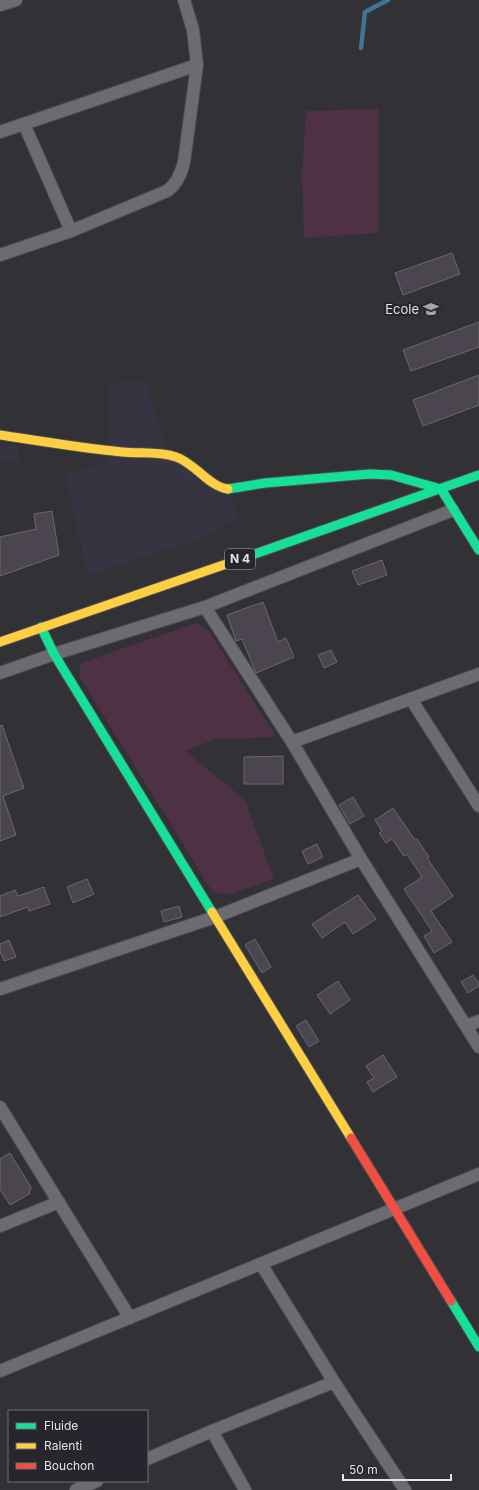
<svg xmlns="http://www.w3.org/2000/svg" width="479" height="1490" viewBox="0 0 479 1490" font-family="Inter,sans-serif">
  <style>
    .built { fill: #353440 }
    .green { fill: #4f3145 }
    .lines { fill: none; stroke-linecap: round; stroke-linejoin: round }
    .stream { stroke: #3f7498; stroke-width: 4.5 }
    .building { fill: #4b4550; stroke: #6a696c }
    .street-casing { stroke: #4e4e52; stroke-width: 14 }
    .fast-casing { stroke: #4e4e52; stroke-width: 11 }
    .slow-casing { stroke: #4e4e52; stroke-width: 11 }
    .jam-casing { stroke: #4e4e52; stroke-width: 11 }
    .street { stroke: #6c6c70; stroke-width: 12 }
    .fast { stroke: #16e098; stroke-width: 9 }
    .slow { stroke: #ffcf43; stroke-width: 9 }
    .jam { stroke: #f24e42; stroke-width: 9 }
    .labels { text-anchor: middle; stroke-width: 4; stroke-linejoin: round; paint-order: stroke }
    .shield { fill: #27252d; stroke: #aaa9af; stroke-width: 1 }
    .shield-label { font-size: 12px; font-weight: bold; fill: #e2e2e7 }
    .poi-label { font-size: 13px; fill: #e2e2e7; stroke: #27252d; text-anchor: end }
  </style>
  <rect width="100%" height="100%" fill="#313136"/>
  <!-- built -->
  <path class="built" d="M146 381 171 462 193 468 233 498 238 517 206 537 88 576 65 474 109 461V383Z
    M18 445 19 461 0 462V446Z"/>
  <!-- green -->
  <path class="green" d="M378 109V233L304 238 302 176 306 111Z
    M196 623 208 630 276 737 216 739 185 751 245 800 274 879 227 895 212 891 79 676 81 663Z"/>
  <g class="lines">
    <!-- stream -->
    <path class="stream" d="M361 48 365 12 388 0"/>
  </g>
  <!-- building -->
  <path class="building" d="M452 253 460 274 403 295 395 273Z
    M479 322V347L411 371 403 350Z
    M479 375V405L423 426 413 400Z
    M52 511 59 555 0 576V537L36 529 34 514Z
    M382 560 387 575 358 585 352 571Z
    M263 602 278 642 286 638 294 657 256 673 242 639 236 641 227 615Z
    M331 650 337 662 324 668 318 655Z
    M2 725 24 788 3 796 16 835 0 841V726Z
    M283 756V784H244V757Z
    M353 797 364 816 350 824 339 805Z
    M393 808 415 840 417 839 429 857 427 858 453 896 431 911 452 942 434 953 424 936 432 931 404 889 422 877 407 854 404 856 392 839 386 843 379 833 382 831 375 820Z
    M317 844 323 857 308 864 302 851Z
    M87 879 94 894 73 903 67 887Z
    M44 887 50 904 29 911 28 907 0 917V896L15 890 18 896Z
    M358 895 376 919 353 934 345 922 322 938 312 924Z
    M179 906 182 917 164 922 161 911Z
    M255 939 271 967 262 973 245 945Z
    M9 940 16 957 4 961 0 951V944Z
    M473 975 479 984V986L468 993 461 982Z
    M338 981 350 1000 330 1014 317 995Z
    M306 1020 319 1041 309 1047 296 1026Z
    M383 1055 397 1077 373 1092 367 1082 374 1078 366 1066Z
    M10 1153 31 1187 29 1194 10 1205 0 1189V1159Z"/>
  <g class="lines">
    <defs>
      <path id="street" d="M0 5 16 0
        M24 124 71 231
        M0 132 197 65
        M0 255 71 231 167 191C177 184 181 174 184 162L197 65 193 30 184 0
        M205 607 292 742 361 859 479 1047
        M0 673 54 654 205 607 453 510
        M411 699 479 806
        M292 742 479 674
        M0 989 215 917 361 859
        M466 1026 479 1021
        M0 1107 130 1318
        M0 1226 59 1202
        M261 1264 334 1382 405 1490
        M0 1371 479 1174
        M212 1431 245 1490
        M147 1459 212 1431 334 1382
        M76 1490 97 1481"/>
      <path id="fast" d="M228 489 265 483 370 474 391 475 441 489 479 550
        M235 561 479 475
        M41 627 54 654 212 912
        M451 1301 479 1347"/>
      <path id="slow" d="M0 435C40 441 81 448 122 452 140 454 158 451 176 457 195 463 209 487 228 489
        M0 642 235 561
        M212 912 351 1138"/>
      <path id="jam" d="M351 1138 451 1301"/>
    </defs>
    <!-- street casing -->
    <use href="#street" class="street-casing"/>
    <!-- fast casing -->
    <use href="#fast" class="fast-casing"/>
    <!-- slow casing -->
    <use href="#slow" class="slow-casing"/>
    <!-- jam casing -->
    <use href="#jam" class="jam-casing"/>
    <!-- street -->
    <use href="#street" class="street"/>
    <!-- fast -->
    <use href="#fast" class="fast"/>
    <!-- slow -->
    <use href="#slow" class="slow"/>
    <!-- jam -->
    <use href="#jam" class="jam"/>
  </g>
  <!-- icons -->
  <defs>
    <symbol id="school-bare" viewBox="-9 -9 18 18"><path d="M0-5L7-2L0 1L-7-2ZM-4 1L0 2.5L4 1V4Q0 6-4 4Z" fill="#a4a4a9" stroke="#27252d" stroke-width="2.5" paint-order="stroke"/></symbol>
  </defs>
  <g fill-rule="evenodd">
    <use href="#school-bare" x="420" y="298" width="22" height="22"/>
  </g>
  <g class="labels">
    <!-- shield labels -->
    <rect class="shield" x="225" y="549" width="30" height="20" rx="3"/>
    <g class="shield-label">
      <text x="240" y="563">N 4</text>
    </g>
    <!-- poi labels -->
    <g class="poi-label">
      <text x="419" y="314">Ecole</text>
    </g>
  </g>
  <!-- legend -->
  <rect x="8" y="1410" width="140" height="72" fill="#27252d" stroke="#727177"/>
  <rect x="16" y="1423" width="20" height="6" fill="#16e098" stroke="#727177"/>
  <text x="44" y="1430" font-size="12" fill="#e2e2e7">Fluide</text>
  <rect x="16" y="1443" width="20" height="6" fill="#ffcf43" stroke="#727177"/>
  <text x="44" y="1450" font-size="12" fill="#e2e2e7">Ralenti</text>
  <rect x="16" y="1463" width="20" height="6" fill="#f24e42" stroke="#727177"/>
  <text x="44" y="1470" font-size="12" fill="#e2e2e7">Bouchon</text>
  <!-- scale -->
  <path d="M343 1474v6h108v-6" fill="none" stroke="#e2e2e7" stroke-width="2"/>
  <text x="349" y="1474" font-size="12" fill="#e2e2e7" stroke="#27252d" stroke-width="3" paint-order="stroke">50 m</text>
</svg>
